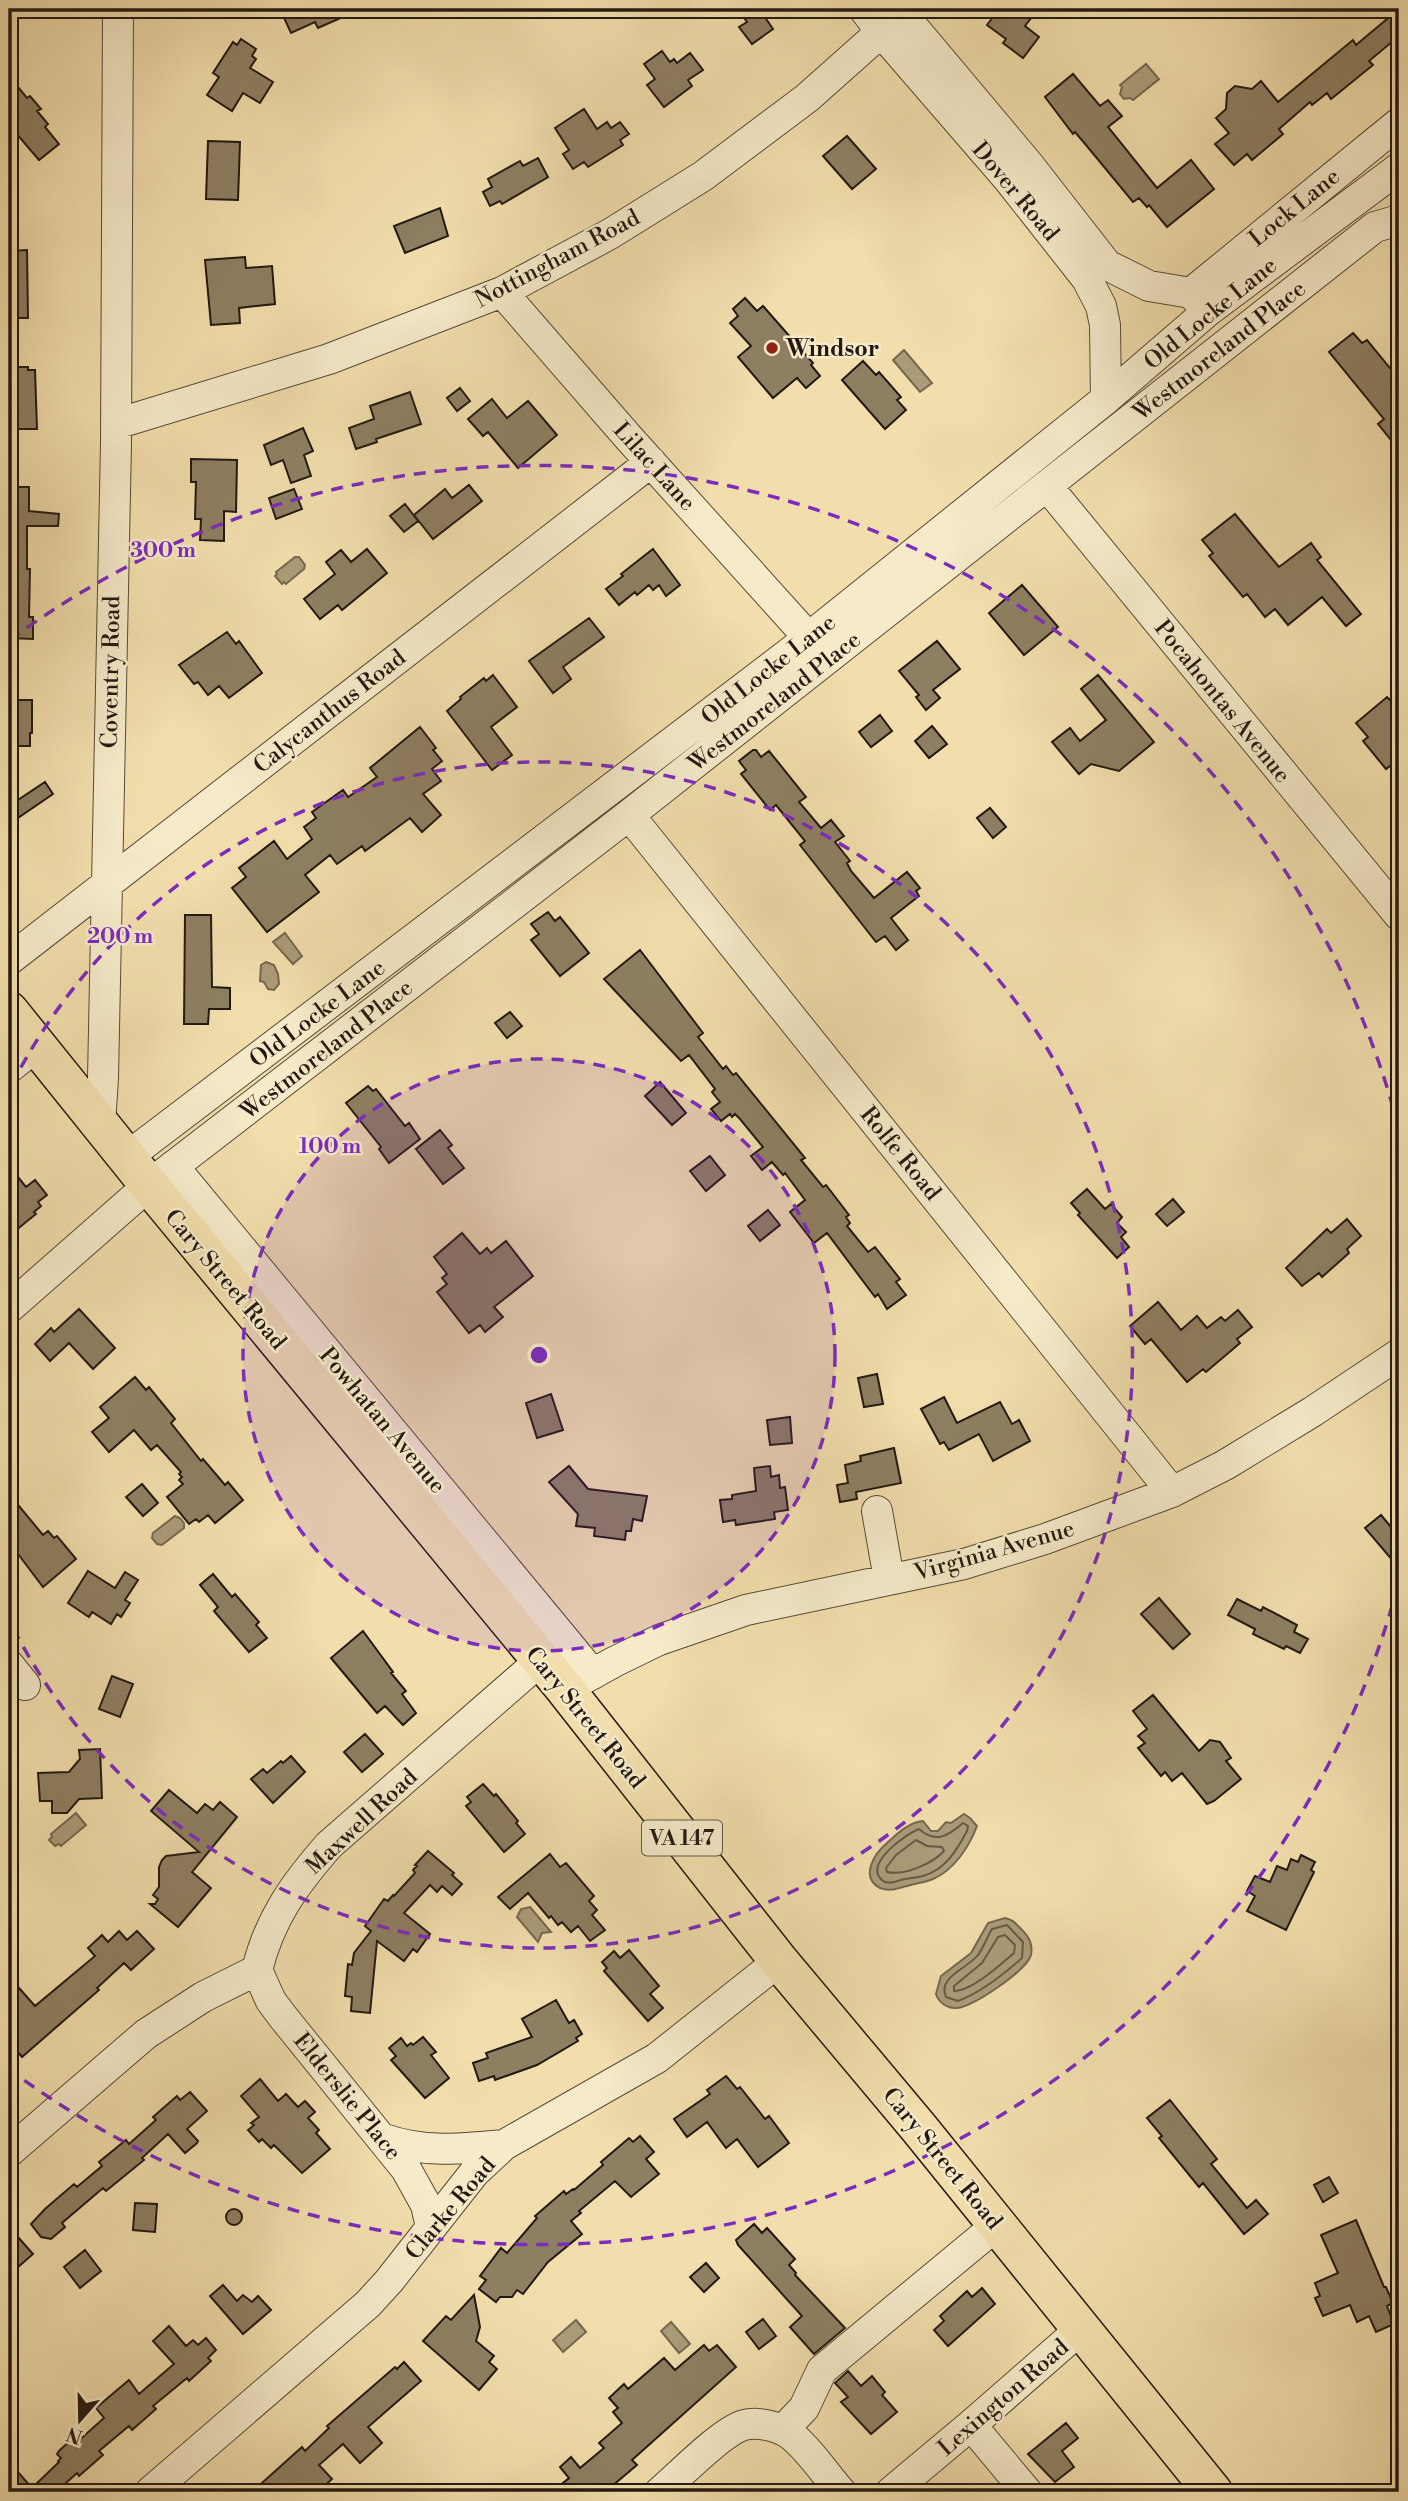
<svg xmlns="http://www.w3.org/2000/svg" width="1408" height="2501" viewBox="0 0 1408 2501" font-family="'Libre Bodoni',serif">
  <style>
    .water { fill: #ab9b78; stroke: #75674f; stroke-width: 2 }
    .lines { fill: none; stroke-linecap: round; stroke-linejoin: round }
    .shore { stroke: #675a45; stroke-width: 2 }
    .building { fill: #8e7f62; stroke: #231912; stroke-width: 2 }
    .minor-casing { stroke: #564a38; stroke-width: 32 }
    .major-casing { stroke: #231912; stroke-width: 41 }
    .minor { stroke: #f6eac9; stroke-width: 30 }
    .major { stroke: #f1deac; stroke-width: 38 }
    .ring { fill: none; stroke: #7b2cbf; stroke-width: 3.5; stroke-dasharray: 12 9 }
    .poi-dot { fill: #8f2418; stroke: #f6eac9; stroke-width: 2.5 }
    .labels { text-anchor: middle; stroke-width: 5; stroke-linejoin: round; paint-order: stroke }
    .shield { fill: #f6eac9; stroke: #625849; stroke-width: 2 }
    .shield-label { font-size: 21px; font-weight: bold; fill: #231912 }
    .street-label { font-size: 23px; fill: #231912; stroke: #f6eac9 }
    .poi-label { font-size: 23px; font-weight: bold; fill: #231912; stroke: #f6eac9; text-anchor: start }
    .centre { fill: #7b2cbf; stroke: #f6eac9; stroke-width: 3.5 }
    .ring-label { font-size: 21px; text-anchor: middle; font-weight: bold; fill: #7b2cbf; stroke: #f6eac9; stroke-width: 5; stroke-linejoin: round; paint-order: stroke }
  </style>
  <rect width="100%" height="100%" fill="#f1deac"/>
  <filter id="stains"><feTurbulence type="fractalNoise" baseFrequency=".00286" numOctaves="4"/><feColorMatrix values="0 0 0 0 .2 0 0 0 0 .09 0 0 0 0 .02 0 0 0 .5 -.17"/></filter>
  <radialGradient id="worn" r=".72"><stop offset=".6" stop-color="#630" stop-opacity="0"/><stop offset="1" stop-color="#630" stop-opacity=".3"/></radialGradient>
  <!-- water -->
  <path class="water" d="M1146 64 1159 79 1133 100 1130 98 1124 99 1120 94 1122 87 1120 85Z
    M904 350 932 383 920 392 893 360Z
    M295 557H299L305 565 304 569 286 584 284 582 282 584 275 576 277 574 276 572Z
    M285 933 302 956 293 964 273 942Z
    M266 962 274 965 278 974 279 984 274 990 268 989 264 982 260 981 261 965Z
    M175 1516 180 1518 184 1523V1528L162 1545 157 1544 152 1538 153 1533Z
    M76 1813 86 1825 61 1846 59 1844 55 1846 49 1840 52 1837 51 1834Z
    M964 1814 970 1818 977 1826C969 1847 954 1870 933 1879 924 1883 915 1883 907 1886 898 1888 890 1892 880 1888 859 1877 875 1853 887 1843 897 1834 909 1822 923 1821L931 1831H938L946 1822 951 1823Z
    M530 1907 551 1932 542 1933 538 1942 517 1917 521 1909Z
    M1005 1918C1014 1920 1016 1924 1022 1930 1029 1937 1033 1944 1031 1955 1028 1969 972 2008 957 2008 948 2009 939 2003 936 1994L941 1976 971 1953 988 1923Z
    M576 2320 586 2332 563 2352 553 2340Z
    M671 2322 690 2344 679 2353 661 2331Z"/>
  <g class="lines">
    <!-- shore -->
    <path class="shore" d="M963 1823 968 1826 967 1831C957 1850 945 1870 923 1876 916 1878 908 1878 901 1880 895 1882 886 1885 881 1879 865 1863 906 1834 919 1829 936 1844 948 1836 963 1823Z
      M916 1840 927 1846 942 1847 944 1851C932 1864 904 1876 887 1872L886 1868 896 1855Z
      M1007 1925 1023 1942 1022 1958C1003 1975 982 1992 958 2001L946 1997C937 1977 967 1969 978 1955 984 1947 987 1937 992 1929Z
      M1005 1935 1015 1945 1014 1953C1000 1965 972 1991 954 1991V1986L982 1963 998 1937Z"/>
  </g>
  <!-- building -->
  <path class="building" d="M280 9H361L318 28 315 22 291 33Z
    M738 9H755L760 15 762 13 773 29 752 44 739 27 747 22Z
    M999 9H1038L1025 26 1039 37 1023 58 1003 43 1006 39 987 25Z
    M1399 9V36L1369 61 1373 65 1331 99 1327 93 1312 105 1310 102 1279 129 1283 134 1252 160 1247 154 1234 165 1215 144 1229 133 1216 118 1226 109 1227 93 1235 86 1252 89 1261 81 1278 102 1353 40 1356 45Z
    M241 39 256 49 252 56 256 59 250 68 273 82 260 103 243 93 232 111 207 95 219 77 213 73 233 42 237 45Z
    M662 51 670 62 674 59 677 63 690 53 703 70 688 80 692 86 664 107 647 85 655 79 644 64Z
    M1073 74 1100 106 1108 100 1122 116 1108 127 1157 188 1191 160 1214 189 1167 227 1149 205 1147 207 1139 198 1133 202 1086 145 1075 132 1073 134 1045 97Z
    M9 76 27 98 30 96 41 109 37 111 48 124 45 127 59 144 39 160 9 125Z
    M584 109 597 129 607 122 611 128 620 122 629 134 620 140 623 145 588 167 584 162 573 169 563 154 569 150 555 128Z
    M847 136 876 169 852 189 823 156Z
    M208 141 240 142 238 200 206 199Z
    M538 158 548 177 502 204 500 201 490 206 483 192 492 187 488 179 520 161 523 166Z
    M440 208 448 236 405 253 394 226Z
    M27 250 28 318H9V251Z
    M245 257 246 268 272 266 275 304 239 308 240 323 211 325 205 260Z
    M745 298 757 311 763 306 813 363 811 365 820 376 806 388 797 378 773 398 738 357 751 346 730 323 738 316 733 309Z
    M1353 333 1362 343 1367 340 1399 379V400L1393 406 1396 409 1399 406V450L1378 424 1384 419 1329 352Z
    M863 361 876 375 879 372 901 397 897 400 906 410 885 429 842 380Z
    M9 367H28V370H35L37 429H9Z
    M460 388 470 401 457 411 447 398Z
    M410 392 421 424 376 439 377 442 356 449 349 428 374 419 370 406Z
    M492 399 507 418 528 401 557 435 518 468 488 432 483 436 468 419Z
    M303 428 313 451 304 455 311 476 291 483 283 460 271 465 264 445Z
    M191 459 237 460 236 512 224 511V541L200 540 201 519H195L196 482H191Z
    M469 485 482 501 433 539 414 515 445 489 452 498Z
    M11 487H29V511L59 514 58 526H27V569H30L29 617H33V639L9 638V489Z
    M294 489 302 509 276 519 269 498Z
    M405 504 418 521 404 532 390 516Z
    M1235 514 1279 567 1311 543 1321 557 1317 560 1361 614 1346 626 1322 597 1288 625 1275 609 1265 617 1247 594 1243 597 1209 556 1213 553 1202 540Z
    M367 549 387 573 342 610 338 605 320 619 304 599 335 574 326 562 341 550 351 562Z
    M653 549 680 585 666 596 659 585 653 590 649 585 637 595 635 592 619 605 606 589 623 576 621 574Z
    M1022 585 1058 627 1024 655 989 613Z
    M589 618 604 637 563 667 571 679 553 693 529 661Z
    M227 632 236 644 239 641 262 673 229 698 219 686 208 695 198 682 194 684 179 665Z
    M937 641 960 669 933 690 940 698 926 710 916 697 919 695 899 671Z
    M493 675 517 707 491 727 512 755 492 770 447 711 461 699 460 697 484 678 486 681Z
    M1098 675 1154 742 1119 771 1091 764 1079 774 1052 742 1070 728 1080 741 1106 720 1081 689Z
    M1387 697 1393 703 1399 697V759L1386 769 1363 741 1368 737 1356 723Z
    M9 700H32V733H30V746H13V732H9Z
    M880 715 892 731 871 747 859 732Z
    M932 726 947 744 929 758 915 741Z
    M420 727 436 748 433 750 442 761 432 769 441 781 423 794 441 815 422 832 410 818 365 851 362 846 337 864 330 855 305 875 319 892 267 932 232 888 246 877 239 868 274 841 287 859 312 839 304 827 316 818 312 812 343 790 348 797 377 777 370 768Z
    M753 750H756L761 757 769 751 806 797 799 802 821 828 831 820 844 836 835 842 850 861 847 863 851 871 874 898 907 872 920 888 916 891 919 896 891 918 908 940 896 950 885 936 876 942 800 845 805 841 776 805 770 810 741 774 746 770 739 761Z
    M45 782 53 794 9 824V806Z
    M990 808 1006 827 993 838 977 818Z
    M548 912 555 921 560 917 589 953 560 976 531 940 539 934 531 924Z
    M185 915H211L212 987 230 988V1009H209L208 1024H184Z
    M640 950 703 1033 698 1037 723 1069 726 1066 733 1075 736 1073 805 1158 801 1160 823 1187 826 1185 849 1215 846 1217 850 1223 847 1226 868 1252 875 1247 900 1279 896 1282 906 1295 887 1309 878 1294 875 1297 827 1233 814 1243 790 1212 805 1200 785 1173 783 1175 772 1162 762 1170 751 1156 763 1147 740 1119 735 1114 732 1117 730 1114 721 1121 711 1109 720 1102 712 1092 715 1089 689 1055 681 1061 604 979Z
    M510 1012 522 1026 507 1038 495 1023Z
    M660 1082 686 1113 672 1125 645 1096Z
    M368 1086 373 1091 376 1089 405 1126 409 1123 420 1139 389 1163 379 1149 381 1147 346 1103Z
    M440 1130 452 1145 448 1148 464 1168 443 1184 416 1149Z
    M710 1156 725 1175 706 1191 690 1171Z
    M9 1166 26 1187 35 1180 47 1195 38 1202 41 1206 34 1212 36 1214 15 1231 9 1222Z
    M1087 1189 1105 1209 1111 1204 1122 1217 1117 1223 1126 1232 1121 1237 1129 1247 1117 1258 1078 1215 1080 1213 1071 1203Z
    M1173 1199 1184 1212 1167 1226 1156 1214Z
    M768 1210 780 1225 760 1241 748 1226Z
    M1347 1219 1361 1236 1347 1249 1349 1253 1322 1277 1319 1273 1302 1286 1286 1268 1327 1229 1331 1233Z
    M462 1233 480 1254 487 1248 491 1253 506 1241 533 1276 494 1307 503 1317 485 1332 480 1325 469 1333 437 1292 447 1284 442 1278 447 1274 434 1257Z
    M1158 1302 1181 1330 1197 1316 1207 1328 1221 1317 1225 1321 1238 1310 1252 1327 1237 1339 1240 1343 1206 1372 1203 1369 1187 1382 1151 1339 1145 1344 1130 1326Z
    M79 1309 115 1348 93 1369 69 1343 50 1361 35 1344 51 1328 54 1332Z
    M877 1374 883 1404 864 1407 858 1378Z
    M135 1377 146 1390 149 1387 175 1419 171 1423 201 1461 203 1459 225 1485 228 1482 243 1500 215 1523 208 1515 199 1522 196 1519 189 1524 167 1497 183 1484 179 1480 182 1477 179 1474 181 1472 157 1445 151 1450 134 1430 109 1452 92 1432 109 1418 100 1407Z
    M551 1394 563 1430 537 1438 526 1403Z
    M944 1397 957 1423 1000 1402 1012 1424 1019 1420 1030 1441 993 1461 979 1434 949 1450 944 1442 940 1444 921 1409Z
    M790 1417 792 1443 770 1445 767 1420Z
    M894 1448 901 1483 856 1492 857 1499 840 1502 837 1485 848 1483 845 1465 861 1461 860 1456Z
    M569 1466 588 1489 647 1496 642 1521 633 1519 631 1531H626L625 1540 594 1536 595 1528 576 1526 578 1514 549 1482Z
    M770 1466 771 1477 779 1475 780 1488 785 1487 788 1510 774 1512 775 1519 736 1525 735 1520 723 1522 720 1500 732 1499V1495L756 1491 754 1468Z
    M142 1484 158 1503 143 1516 126 1497Z
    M9 1494 43 1535 48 1531 54 1538 57 1536 76 1559 43 1587 9 1542Z
    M1381 1515 1391 1527 1399 1520V1568L1365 1528Z
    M88 1571 115 1588 125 1572 138 1580 125 1600 130 1603 121 1617 117 1614 111 1624 92 1612 89 1617 68 1603Z
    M213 1574 232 1597 235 1594 259 1622 256 1625 267 1638 249 1652 214 1611 218 1607 200 1585Z
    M1159 1598 1190 1634 1173 1649 1141 1614Z
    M1237 1599 1261 1611 1263 1607 1297 1625 1294 1632 1308 1639 1300 1653 1286 1646 1284 1649 1253 1634 1255 1629 1228 1615Z
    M363 1631 393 1672 391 1673 406 1691 402 1694 416 1713 403 1725 385 1706 377 1713 331 1658Z
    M112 1676 133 1684 120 1717 99 1709Z
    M1153 1695 1199 1751 1210 1740 1220 1742 1231 1758 1226 1761 1241 1779 1214 1801 1207 1804 1182 1773 1172 1781 1165 1772 1161 1776 1138 1748 1145 1743 1138 1736 1147 1729 1133 1711Z
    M365 1734 383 1754 362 1772 344 1752Z
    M100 1749 102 1798 79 1799 67 1813H52V1801H40L38 1773 69 1772 80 1759 79 1750Z
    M291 1756 305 1772 273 1803 251 1779 263 1769 267 1773 281 1761 283 1763Z
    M483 1784 494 1796 496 1794 518 1821 516 1823 525 1834 504 1852 466 1806 471 1802 467 1797Z
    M169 1790 197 1813 205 1804 213 1810 220 1802 237 1817 192 1872 211 1888 178 1927 150 1904H155L158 1899 153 1895 159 1887V1867L162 1860 166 1856 199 1852 151 1811Z
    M428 1851 454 1873 452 1875 462 1884 452 1895 442 1886 437 1892 430 1885 404 1913 430 1934 417 1952 413 1949 404 1961 377 1941 370 2013 351 2011 352 1997 345 1996 348 1964 352 1965 354 1953 371 1931 365 1926 384 1899 388 1901 393 1895 394 1896 415 1873 413 1870 417 1866 415 1865Z
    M550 1854 560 1867 566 1863 594 1896 589 1901 597 1910 592 1915 605 1930 590 1941 578 1926 571 1932 562 1922 558 1925 551 1916 549 1918 528 1893 510 1909 498 1897Z
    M1301 1855 1315 1862 1311 1870 1314 1872 1286 1930 1247 1911 1255 1896 1247 1891 1255 1876 1270 1882 1277 1866 1287 1870 1291 1859 1298 1862Z
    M119 1931 127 1940 137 1931 154 1949 131 1970 124 1963 97 1988 99 1990 22 2057 17 2051 9 2058V1997L19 1988 35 2006 95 1956 88 1948 102 1935 108 1942Z
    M629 1950 659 1986 650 1994 663 2008 648 2021 604 1971 607 1968 602 1962 614 1951 620 1958Z
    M556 2000 569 2023 574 2020 582 2034 576 2038 578 2041 537 2065 495 2080 494 2076 479 2081 473 2063 488 2058 486 2053 532 2037 522 2019Z
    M423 2037 436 2052 431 2055 449 2078 425 2098 391 2060 396 2056 389 2048 401 2038 407 2046 411 2043 413 2045Z
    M726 2076 737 2089 740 2087 765 2119 769 2116 789 2143 758 2167 737 2139 726 2148 707 2122 687 2137 674 2119 710 2094 707 2090Z
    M260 2079 278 2101 286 2094 298 2107 305 2101 315 2112 308 2118 319 2130 316 2133 330 2149 302 2173 274 2145 271 2148 262 2139 259 2142 248 2130 254 2125 251 2123 259 2117 241 2096Z
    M190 2092 207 2111 187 2129 198 2141 197 2143 185 2153 168 2134 142 2158 144 2160 106 2191 103 2188 62 2223 65 2227 51 2239 41 2237 31 2224 45 2209 74 2184 77 2187 102 2166 99 2162 126 2140 129 2144 156 2120 153 2117 177 2096 180 2100Z
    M1170 2100 1217 2159 1211 2164 1247 2208 1256 2200 1268 2214 1244 2234 1203 2183 1199 2187 1159 2138 1162 2136 1147 2118Z
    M640 2136 654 2152 646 2159 659 2174 631 2197 615 2181 579 2211 581 2213 571 2221 582 2234 548 2262 523 2294 517 2290 512 2297H500L496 2302 479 2289 486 2280 480 2276 501 2248 507 2253 537 2218 535 2216 564 2191 566 2194 573 2189 574 2190 603 2165 601 2162 629 2138 633 2142Z
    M1329 2177 1338 2193 1323 2202 1314 2185Z
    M135 2203 157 2204 155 2232 133 2230Z
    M226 2217a8 8 0 1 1 16 0a8 8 0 1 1-16 0Z
    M1356 2220 1384 2287H1386L1393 2303 1387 2306 1394 2324 1376 2332 1369 2316 1357 2322 1350 2305 1323 2316 1315 2298 1320 2296 1315 2283 1338 2273 1321 2235Z
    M754 2224 762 2233 767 2228 795 2259 789 2265 796 2273 795 2275 845 2328 814 2354 790 2327 802 2316 738 2245 736 2240Z
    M9 2227 33 2254 9 2275Z
    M85 2250 101 2271 80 2288 64 2267Z
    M706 2263 719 2278 704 2292 690 2277Z
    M223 2285 237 2301 243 2295 252 2302 258 2296 271 2310 243 2334 210 2296Z
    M982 2288 995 2304 948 2346 934 2330 944 2321 940 2316 967 2291 972 2297Z
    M474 2295 480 2327 476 2341 494 2356 489 2362 497 2369 479 2390 423 2341 446 2316 451 2320Z
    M763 2319 776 2336 759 2349 746 2332Z
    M169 2326 186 2346 193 2340 198 2345 206 2338 216 2350 208 2358 211 2361 189 2381 187 2378 153 2406 156 2409 132 2430 129 2426 99 2451 103 2455 79 2476 77 2473 56 2492H9V2462L32 2488 59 2462 58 2461 61 2458 57 2454 59 2451 71 2440 75 2444 104 2418 96 2408 129 2380 139 2394 174 2364 153 2341Z
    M704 2345 709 2351 717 2345 736 2367 632 2460 637 2465 605 2492H552L569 2478 560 2467 571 2457 580 2468 604 2448 599 2443 622 2423 613 2412 618 2408 609 2398 624 2384 628 2389 664 2358 675 2370Z
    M404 2362 421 2381 368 2427 382 2443 360 2463 343 2444 319 2465 332 2479 318 2492H252L302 2447 305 2451 329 2428 327 2426 395 2367 397 2369Z
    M848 2371 861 2386 872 2376 885 2392 882 2395 897 2412 871 2434 841 2402 848 2397 835 2383Z
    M1066 2423 1078 2438 1062 2451 1074 2467 1055 2482 1028 2454Z"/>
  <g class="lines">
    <defs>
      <path id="minor" d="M864 9 882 33 1009 180 1087 279 1101 306 1105 325 1106 399
        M898 9 1029 165 1107 265 1149 286 1191 293 1208 311
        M502 292 628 437 809 638
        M1191 293 1399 123
        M116 424 329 359 502 292 610 234 703 176 807 98 907 9
        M1047 486 1399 915
        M629 815 1172 1492
        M9 960 651 462
        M9 1068 38 1045
        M100 1125 103 1078 116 443 118 9
        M127 1157 792 651 1106 399 1208 311 1399 168
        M173 1166 593 1674
        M9 1308 149 1185 629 815 1375 227 1399 220
        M877 1511 889 1579
        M9 1665 25 1685
        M565 1689 614 1662 659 1640 746 1610 964 1564 1045 1539 1172 1492 1225 1465 1312 1412 1399 1354
        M257 1970 271 2001 283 2017 406 2169 426 2205 431 2227
        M384 2139C424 2153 462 2149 504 2145
        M9 2152 146 2034 203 1997 257 1970C270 1918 294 1885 329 1845L541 1660
        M971 2425 1027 2492
        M783 2430 804 2408 822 2370 997 2225
        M150 2492 368 2304 389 2281 474 2173 504 2145 657 2058 779 1961
        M660 2492C680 2475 721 2432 744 2425 758 2421 780 2427 791 2435 810 2450 825 2474 841 2492
        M891 2492 971 2425 1082 2328"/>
      <path id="major" d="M9 1011 149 1185 565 1689 779 1961 919 2128 1213 2492"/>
    </defs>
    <!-- minor casing -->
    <use href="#minor" class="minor-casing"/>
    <!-- major casing -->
    <use href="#major" class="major-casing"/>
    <!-- minor -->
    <use href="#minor" class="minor"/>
    <!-- major -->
    <use href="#major" class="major"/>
  </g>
  <!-- distance rings -->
  <circle cx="539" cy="1355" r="296" fill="#7b2cbf" fill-opacity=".12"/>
  <g class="ring">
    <circle cx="539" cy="1355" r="296"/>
    <path d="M11 1086A593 593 0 1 1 11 1624"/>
    <path d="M1398 1585A889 889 0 0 1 10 2070M10 640A889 889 0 0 1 1398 1125"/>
  </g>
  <!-- markers -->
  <circle class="poi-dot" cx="772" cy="348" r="7"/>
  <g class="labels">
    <!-- shield labels -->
    <rect class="shield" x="642" y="1820.5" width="80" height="35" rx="5"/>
    <g class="shield-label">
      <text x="682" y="1845">VA 147</text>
    </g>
    <!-- street labels -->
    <g class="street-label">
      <text transform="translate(1016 191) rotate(50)" y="8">Dover Road</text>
      <text transform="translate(1294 207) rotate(-39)" y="8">Lock Lane</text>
      <text transform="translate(557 258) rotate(-28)" y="8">Nottingham Road</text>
      <text transform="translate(1210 313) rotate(-39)" y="8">Old Locke Lane</text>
      <text transform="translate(1219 350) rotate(-38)" y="8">Westmoreland Place</text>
      <text transform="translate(655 466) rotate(48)" y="8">Lilac Lane</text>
      <text transform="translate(768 669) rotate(-38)" y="8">Old Locke Lane</text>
      <text transform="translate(110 672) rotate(-89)" y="8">Coventry Road</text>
      <text transform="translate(774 701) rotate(-38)" y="8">Westmoreland Place</text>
      <text transform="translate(1223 701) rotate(51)" y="8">Pocahontas Avenue</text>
      <text transform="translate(329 711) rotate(-38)" y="8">Calycanthus Road</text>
      <text transform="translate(317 1013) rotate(-37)" y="8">Old Locke Lane</text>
      <text transform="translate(326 1049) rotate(-38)" y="8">Westmoreland Place</text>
      <text transform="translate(901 1153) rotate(51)" y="8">Rolfe Road</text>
      <text transform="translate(226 1279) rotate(50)" y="8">Cary Street Road</text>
      <text transform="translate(383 1420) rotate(50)" y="8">Powhatan Avenue</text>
      <text transform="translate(994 1550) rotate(-16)" y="8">Virginia Avenue</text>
      <text transform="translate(586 1717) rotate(51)" y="8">Cary Street Road</text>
      <text transform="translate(361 1821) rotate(-43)" y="8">Maxwell Road</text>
      <text transform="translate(348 2096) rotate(51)" y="8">Elderslie Place</text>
      <text transform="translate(943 2158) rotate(51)" y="8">Cary Street Road</text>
      <text transform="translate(450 2208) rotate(-50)" y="8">Clarke Road</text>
      <text transform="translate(1003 2397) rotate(-41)" y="8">Lexington Road</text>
    </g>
    <!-- poi labels -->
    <g class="poi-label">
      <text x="786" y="356">Windsor</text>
    </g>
  </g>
  <circle cx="539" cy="1355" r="10" class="centre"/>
  <g class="ring-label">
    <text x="163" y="557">300 m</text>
    <text x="120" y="943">200 m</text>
    <text x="330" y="1153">100 m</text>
  </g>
  <!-- margin -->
  <rect width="1408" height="2501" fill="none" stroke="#f1deac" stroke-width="35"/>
  <rect x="10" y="10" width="1387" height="2480" fill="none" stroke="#231912" stroke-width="3.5"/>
  <rect x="18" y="18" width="1373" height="2466" fill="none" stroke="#231912" stroke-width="2"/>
  <!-- north arrow -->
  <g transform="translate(80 2420) rotate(200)" stroke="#f6eac9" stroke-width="5" paint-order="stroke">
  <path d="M0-5L12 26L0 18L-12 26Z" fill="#231912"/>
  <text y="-10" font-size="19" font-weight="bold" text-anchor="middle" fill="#231912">N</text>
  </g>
  <rect width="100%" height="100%" filter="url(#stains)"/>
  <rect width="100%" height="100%" fill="url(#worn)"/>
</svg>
